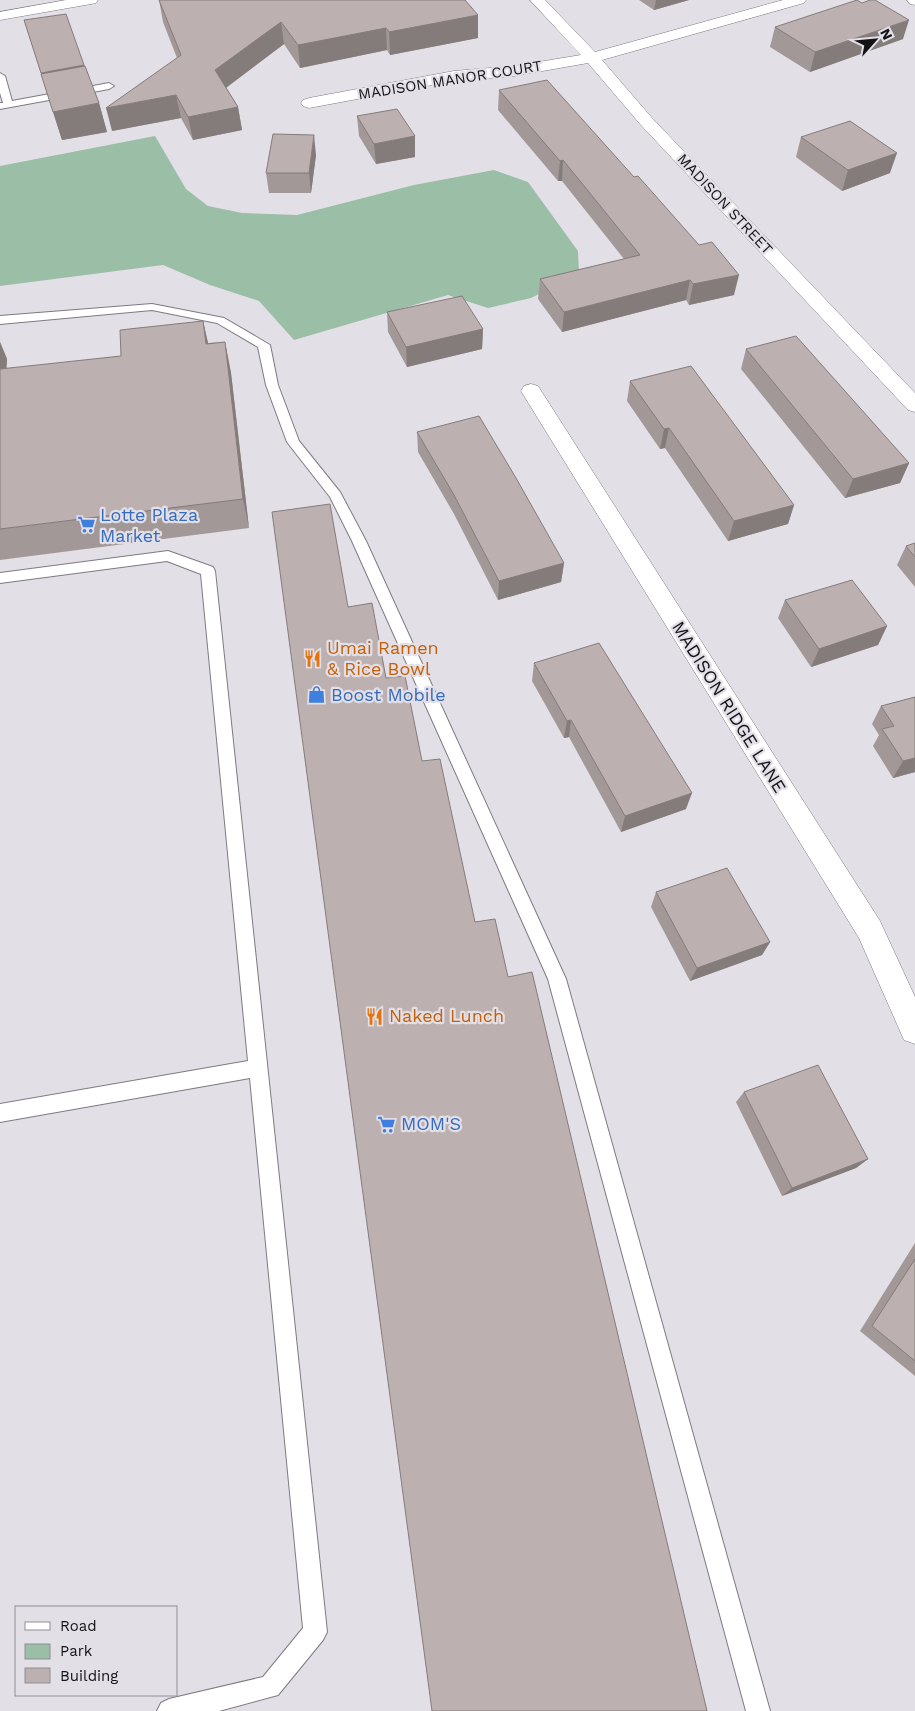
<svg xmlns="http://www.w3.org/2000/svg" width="915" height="1711" viewBox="0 0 915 1711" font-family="'Work Sans',sans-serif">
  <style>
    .green { fill: #9abea6 }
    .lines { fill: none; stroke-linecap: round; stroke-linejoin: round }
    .service-casing { stroke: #7e7a81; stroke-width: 2 }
    .minor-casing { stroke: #7e7a81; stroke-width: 1 }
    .service { fill: #fff; fill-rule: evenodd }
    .minor { fill: #fff; fill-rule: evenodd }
    .wall { fill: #a29897 }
    .shaded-wall { fill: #847c7b }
    .building { fill: #bcb1b0; stroke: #847c7b }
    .labels { text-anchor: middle; stroke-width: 4.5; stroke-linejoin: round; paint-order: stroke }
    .far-street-label { font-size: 15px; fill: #141215; stroke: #e3dfe7 }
    .shop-label { font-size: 18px; fill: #366cbe; stroke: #e3dfe7; text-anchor: start }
    .food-label { font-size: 18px; fill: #c56008; stroke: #e3dfe7; text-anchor: start }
    .street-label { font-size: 18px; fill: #141215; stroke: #e3dfe7 }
  </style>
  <rect width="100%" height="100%" fill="#e3dfe7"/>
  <!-- green -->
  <path class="green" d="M155 136 186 189 208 206 242 213 297 215 414 185 494 170 528 182 578 251 579 274 531 298 488 308 448 295 294 340 259 301 210 285 163 265 0 286V166Z"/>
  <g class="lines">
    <defs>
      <path id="service" d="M0 73 5 76 12 101 109 83 114 86 109 89 0 109V103H3L0 93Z
        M152 304 224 318 270 345 278 385 299 441 340 492 366 541 566 979 770 1711H746L548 979 352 541 330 497 287 442 266 385 258 347 217 323 152 310 0 324V316Z
        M168 551 213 567 215 571 327 1632 323 1640 278 1695 219 1711H157L161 1703 169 1699 263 1677 303 1628 250 1078 0 1122V1104L248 1061 201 574 167 561 0 583V573Z"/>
      <path id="minor" d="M66 0H98L96 3 91 4 0 20V12Z
        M530 0H545L595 52 783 0H806L804 3 602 60 652 118 915 393V412L908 410 640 124 588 63 514 76 454 81 309 108 303 106 301 103 303 100 309 98 454 71 514 66 581 55Z
        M907 0H915V5L910 4Z
        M531 384 538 386 880 921 915 997V1044L904 1040 859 938 521 391 524 386Z"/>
    </defs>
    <!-- service casing -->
    <use href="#service" class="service-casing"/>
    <!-- minor casing -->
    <use href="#minor" class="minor-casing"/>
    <!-- service -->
    <use href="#service" class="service"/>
    <!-- minor -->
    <use href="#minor" class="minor"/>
  </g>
  <!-- wall -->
  <path class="wall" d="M159 0 478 15V38L390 55 387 50 300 68 284 44 226 88 238 107 242 130 193 140 181 118 112 131 177 58 163 22Z
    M639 0H689L654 10Z
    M24 20 85 66 99 103 107 132 62 140Z
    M775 27 903 39 810 72 770 47Z
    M499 90 734 295 689 305 686 300 562 332 538 299 540 279 624 259 562 181H558L498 110Z
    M357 116 415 136V157L376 164 359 136Z
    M801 137 890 173 842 191 796 157Z
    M316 155 311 193H269L266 173Z
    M387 312 483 329 482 349 407 367 388 332Z
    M203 321 208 343 225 342 231 373 249 528 0 560V342L7 359 6 369 121 356Z
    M746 349 909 463 900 483 845 498 741 369Z
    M630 381 794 505 788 524 728 541 665 448 660 449 627 401Z
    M417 432 564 563 561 582 498 600 454 514 418 452Z
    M915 543V587L897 565 906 546Z
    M785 600 887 626 878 645 811 667 778 618Z
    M534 663 686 809 621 832 569 737 564 738 532 681Z
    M915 697V772L893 778 873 746 879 735 872 724 881 706Z
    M656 892 770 942 762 955 690 981 651 907Z
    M744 1092 868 1159 856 1168 782 1196 736 1102Z
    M915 1243V1376L860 1331Z"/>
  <!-- shaded-wall -->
  <path class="shaded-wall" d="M656 0H689L654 10Z
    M478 15V38L390 55 389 32Z
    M909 20 903 39 810 72 815 52Z
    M281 22 284 44 219 93 215 70Z
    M386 28 387 50 300 68 298 45Z
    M84 65 90 85 41 74 47 93 41 73Z
    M176 95 181 118 112 131 106 108Z
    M99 103 107 132 62 140 53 112Z
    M238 107 242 130 193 140 188 117Z
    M314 135 316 155 311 193 309 173Z
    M415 136V157L376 164 374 144Z
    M897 153 890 173 842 191 848 170Z
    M563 160 562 181H558L560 161Z
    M739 275 734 295 689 305 693 284Z
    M690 280 686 300 562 332 564 312Z
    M203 321 210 352 206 344Z
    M483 329 482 349 407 367 406 347Z
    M0 342 7 359 5 401 0 390Z
    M225 342 231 373 249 528 243 499Z
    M669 428 665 448 660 449 664 429Z
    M909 463 900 483 845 498 853 479Z
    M794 505 788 524 728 541 734 521Z
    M564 563 561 582 498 600 499 581Z
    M887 626 878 645 811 667 819 649Z
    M571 720 569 737 564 738 567 721Z
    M915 758V772L893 778 903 761Z
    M692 793 686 809 621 832 625 816Z
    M770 942 762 955 690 981 697 968Z
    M868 1159 856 1168 782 1196 792 1188Z"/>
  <!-- building -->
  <path class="building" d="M159 0H465L478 15 389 32 386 28 298 45 281 22 215 70 238 107 188 117 176 95 106 108 181 55Z
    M857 0 862 3 870 0H875L909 20 815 52 775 27Z
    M66 14 84 65 41 73 24 20Z
    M85 66 99 103 53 112 41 74Z
    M547 80 634 177 638 176 699 245 712 242 739 275 693 284 690 280 564 312 540 279 640 255 563 160 560 161 499 90Z
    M397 109 415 136 374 144 357 116Z
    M850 121 897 153 848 170 801 137Z
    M273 134 314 135 309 173H266Z
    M462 296 483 329 406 347 387 312Z
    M203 321 206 344 225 342 243 499 0 529V369L121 356 120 330Z
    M796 336 909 463 853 479 746 349Z
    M691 366 794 505 734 521 669 428 664 429 630 381Z
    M479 416 516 478 564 563 499 581 454 495 417 432Z
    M330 504 348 607 372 603 386 678 405 676 422 761 440 759 475 922 495 919 508 977 532 972 707 1711H432L272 512Z
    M915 543V557L906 546Z
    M852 580 887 626 819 649 785 600Z
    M599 643 692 793 625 816 571 720 567 721 534 663Z
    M915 697V758L903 761 882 729 894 726 881 706Z
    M727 868 770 942 697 968 656 892Z
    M818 1065 868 1159 792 1188 744 1092Z
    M915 1259V1361L872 1326Z"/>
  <!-- icons -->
  <defs>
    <symbol id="supermarket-bare" viewBox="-9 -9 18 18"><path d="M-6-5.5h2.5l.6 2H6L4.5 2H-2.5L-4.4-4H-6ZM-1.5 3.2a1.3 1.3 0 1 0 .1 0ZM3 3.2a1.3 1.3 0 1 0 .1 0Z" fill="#3f7fe0" stroke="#e3dfe7" stroke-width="2.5" paint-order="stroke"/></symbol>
    <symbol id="restaurant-bare" viewBox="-9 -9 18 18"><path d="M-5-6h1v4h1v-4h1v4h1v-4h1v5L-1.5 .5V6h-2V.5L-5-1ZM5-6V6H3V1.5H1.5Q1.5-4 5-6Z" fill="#e8710a" stroke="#e3dfe7" stroke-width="2.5" paint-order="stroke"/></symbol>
    <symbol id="shop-bare" viewBox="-9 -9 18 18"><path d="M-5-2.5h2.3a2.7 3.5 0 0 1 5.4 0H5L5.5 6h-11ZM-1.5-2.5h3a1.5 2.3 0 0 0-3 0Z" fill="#3f7fe0" stroke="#e3dfe7" stroke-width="2.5" paint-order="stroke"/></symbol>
  </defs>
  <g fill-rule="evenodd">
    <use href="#supermarket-bare" x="74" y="512" width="25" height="25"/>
    <use href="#restaurant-bare" x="300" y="646" width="25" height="25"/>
    <use href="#shop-bare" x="304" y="682" width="25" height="25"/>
    <use href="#restaurant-bare" x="362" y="1004" width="25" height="25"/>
    <use href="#supermarket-bare" x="374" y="1112" width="25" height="25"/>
  </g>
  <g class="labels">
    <!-- far-street labels -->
    <g class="far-street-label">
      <text transform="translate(450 80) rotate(-9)" y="5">MADISON MANOR COURT</text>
      <text transform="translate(725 204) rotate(47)" y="5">MADISON STREET</text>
    </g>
    <!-- shop labels -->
    <g class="shop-label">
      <text x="100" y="521">Lotte Plaza<tspan x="100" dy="21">Market</tspan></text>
      <text x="331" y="701">Boost Mobile</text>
      <text x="401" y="1130">MOM'S</text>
    </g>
    <!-- food labels -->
    <g class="food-label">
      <text x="327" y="654">Umai Ramen<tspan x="327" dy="21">&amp; Rice Bowl</tspan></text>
      <text x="389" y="1022">Naked Lunch</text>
    </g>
    <!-- street labels -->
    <g class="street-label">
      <text transform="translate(729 707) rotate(58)" y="6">MADISON RIDGE LANE</text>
    </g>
  </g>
  <!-- legend -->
  <rect x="15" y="1606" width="162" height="90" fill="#e3dfe7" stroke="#908d93"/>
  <rect x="25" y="1622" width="25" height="8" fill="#ffffff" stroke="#908d93"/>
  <text x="60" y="1631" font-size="15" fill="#141215">Road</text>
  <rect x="25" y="1644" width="25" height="15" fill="#9abea6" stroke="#908d93"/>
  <text x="60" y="1656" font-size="15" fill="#141215">Park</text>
  <rect x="25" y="1668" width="25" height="15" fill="#bcb1b0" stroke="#908d93"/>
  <text x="60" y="1681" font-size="15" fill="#141215">Building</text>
  <!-- north arrow -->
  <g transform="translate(875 40) rotate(63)" stroke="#e3dfe7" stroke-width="4" paint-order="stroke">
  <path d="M0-4L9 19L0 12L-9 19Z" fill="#141215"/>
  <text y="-8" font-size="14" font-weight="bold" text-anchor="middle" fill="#141215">N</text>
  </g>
</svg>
